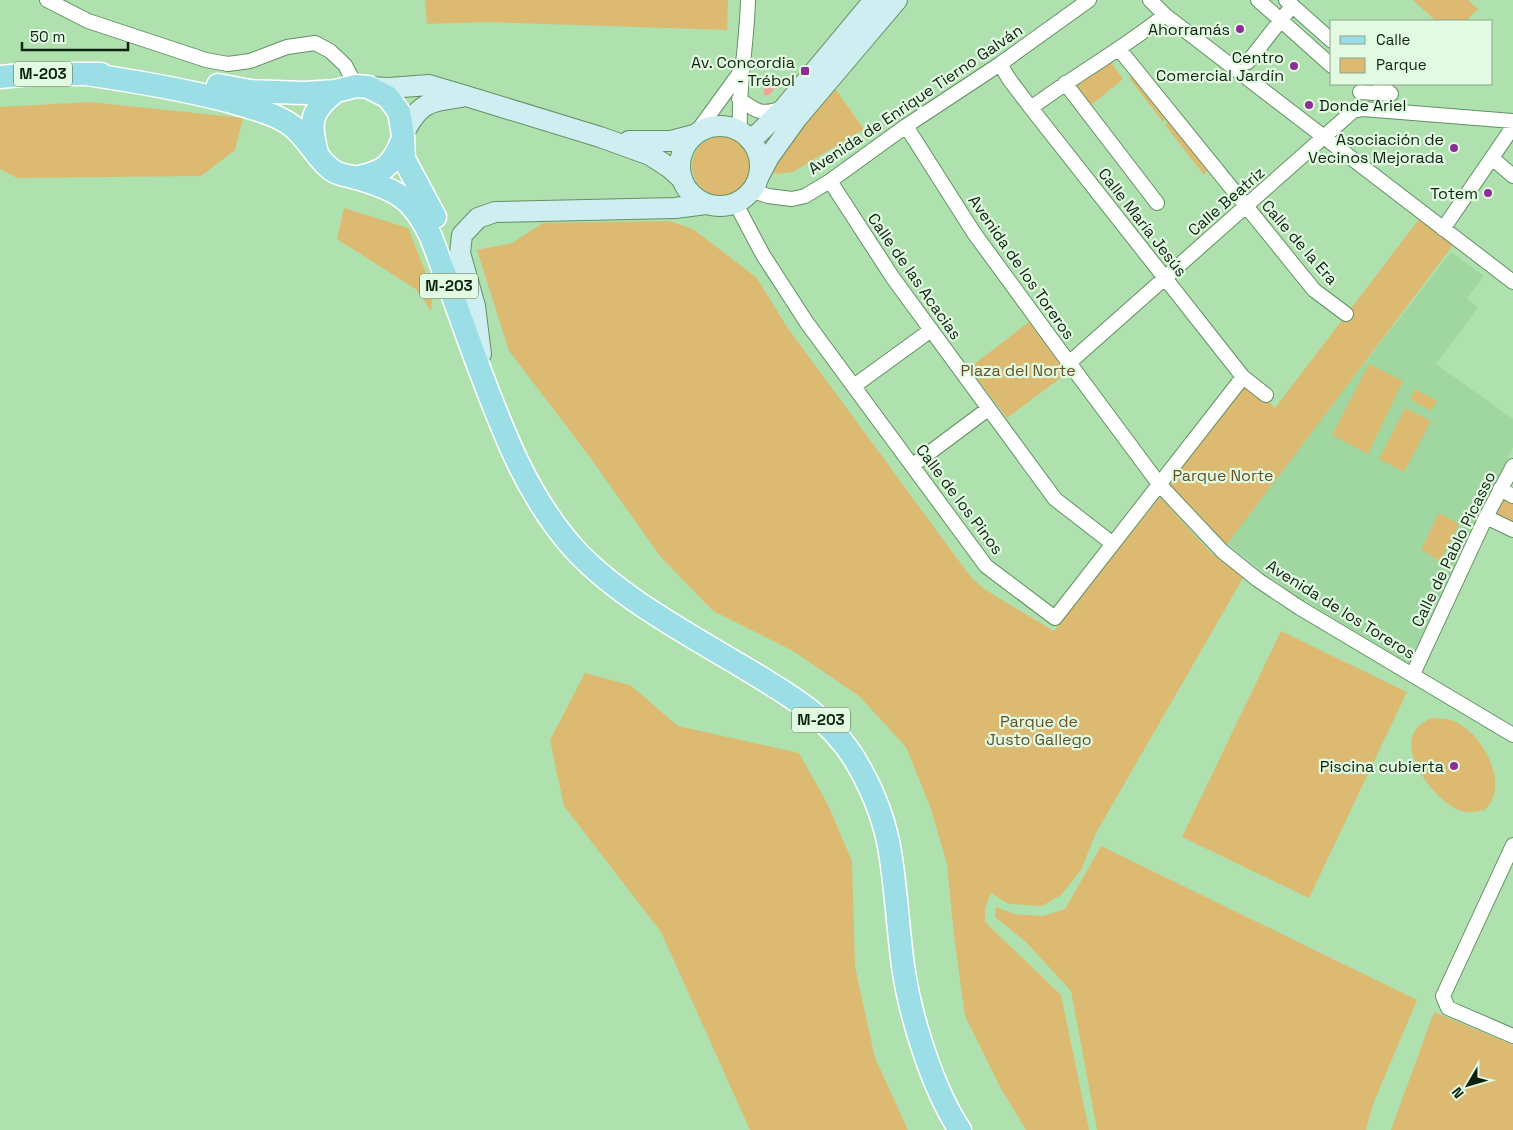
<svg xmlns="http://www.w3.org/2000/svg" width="1513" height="1130" viewBox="0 0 1513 1130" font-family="'Space Grotesk',sans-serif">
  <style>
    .built { fill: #a0d7a0 }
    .green { fill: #dcba71 }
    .water { fill: #f5a099 }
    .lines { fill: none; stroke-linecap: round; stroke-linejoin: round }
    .street-casing { stroke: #629063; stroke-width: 16 }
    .secondary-casing { stroke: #629063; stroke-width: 22 }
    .primary-casing { stroke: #fff; stroke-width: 25 }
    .street { stroke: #fff; stroke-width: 14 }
    .secondary { stroke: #ceeef2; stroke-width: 20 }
    .primary { stroke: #9cdee5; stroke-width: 22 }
    .poi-dot { fill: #8e2d96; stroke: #e2fae1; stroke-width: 2 }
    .labels { text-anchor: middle; stroke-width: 4.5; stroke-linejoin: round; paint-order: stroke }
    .shield { fill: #e2fae1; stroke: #4e634f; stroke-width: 1 }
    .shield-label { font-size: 15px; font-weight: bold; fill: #0f2210 }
    .poi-label { font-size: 16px; fill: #0f2210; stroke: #e2fae1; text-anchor: end }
    .street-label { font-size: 16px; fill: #0f2210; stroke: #e2fae1 }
    .park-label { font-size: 16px; fill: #645128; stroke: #e2fae1 }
  </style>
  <rect width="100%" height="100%" fill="#afe1af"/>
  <!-- built -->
  <path class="built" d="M1451 252 1484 276 1467 298 1478 308 1436 364 1513 419V447L1410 664 1289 591 1225 542Z"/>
  <!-- green -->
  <path class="green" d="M425 0H728L727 30 487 22 427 24Z
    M1413 0H1468L1478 9 1466 21H1436Z
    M1110 61 1123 79 1090 106 1073 84Z
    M1134 74 1167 117 1163 122 1129 78Z
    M833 86 864 129 793 172 777 174 768 170Z
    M90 102 243 118 235 150 201 176 17 178 0 169V107Z
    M1169 120 1209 167 1204 175 1165 125Z
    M692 166a30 30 0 1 1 60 0a30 30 0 1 1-60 0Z
    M344 208 408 228 433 291 431 311 417 290 337 239Z
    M1423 214 1457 240 1222 551 1159 484 1243 377 1275 408Z
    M669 221 693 229 757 278 787 327 970 576 984 589 1054 631 1160 497 1210 552 1243 578 1096 833 1081 870 1061 895 1042 906 1009 904 991 893 985 908V922L1061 995 1089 1130H1026L1000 1087 965 1016 954 936 947 864 930 806 906 747 859 696 793 651 713 611 660 556 587 453 509 351 477 250 512 243 543 223Z
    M1029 322 1067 373 1007 418 969 368Z
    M1369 364 1403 381 1368 454 1332 435Z
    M1415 389 1437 401 1431 411 1410 399Z
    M1405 408 1431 421 1404 472 1379 459Z
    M1501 495 1513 500V526L1491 515Z
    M1439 513 1459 524 1440 561 1421 550Z
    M1281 631 1407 692 1309 898 1182 837Z
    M585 673 630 685 678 726 799 753 828 805 852 861 855 967 875 1058 908 1130H750L661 932 564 806 550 740Z
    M1431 718C1440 719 1450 718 1458 723 1481 735 1504 775 1492 800 1490 804 1487 807 1485 810 1478 811 1472 813 1465 812 1440 807 1405 762 1412 737 1415 727 1422 723 1431 718Z
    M1101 846 1417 1000 1373 1104 1366 1130H1097L1071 991 1026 942 995 917 996 907 1014 914 1043 916 1065 909Z
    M1434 1012 1513 1045V1130H1391Z"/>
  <!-- water -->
  <path class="water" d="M764 73 779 83 769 95H764Z"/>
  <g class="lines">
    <defs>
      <path id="street" d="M47 0 88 21 206 60 228 64 250 61 287 47 315 43 330 51 345 65 356 86
        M1150 0 1165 15 1513 282
        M1258 0 1332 66
        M1286 0 1332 41
        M1119 49 1314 290 1346 314
        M1248 62 1292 6
        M1000 64 1009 79 1031 108 1243 377 1266 395
        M1065 83 1157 203
        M1360 92 1391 94 1380 84
        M739 99C756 111 761 116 782 108
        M1031 108C1075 75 1123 49 1165 15
        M906 126 974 233 1061 352 1159 484 1222 551 1258 580 1300 608 1513 735
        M740 130C738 86 747 44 748 0
        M696 133 741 71
        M1492 158 1513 176
        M830 181 893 278 1055 499 1113 544
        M753 191 768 196 792 199 805 196 830 181 906 126 1000 64 1089 0
        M736 204 763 255 807 323 986 566 1055 618 1243 377
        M1443 229 1513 127
        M1069 363 1353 111 1363 109 1513 121
        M854 386 931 330
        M913 465 988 409
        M1500 489 1513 496
        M1486 517 1513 530
        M1413 674 1486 517 1513 466
        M1513 845 1443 996 1448 1008 1513 1036"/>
      <path id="secondary" d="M368 87 389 88 429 85 466 96 600 137 650 155 670 168 681 178
        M680 166a40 40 0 1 1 80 0a40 40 0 1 1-80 0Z
        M403 135C419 103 427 102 461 97
        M749 139 759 133 785 107 874 0
        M629 141H671L694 135
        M760 174 769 157 797 118 897 0
        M481 354 475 306 460 253 462 235 478 218 495 212 675 208 706 204"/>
      <path id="primary" d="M86 74C134 81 181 89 228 101 248 107 270 112 288 123 307 135 315 158 332 170 338 175 350 176 357 178 398 191 412 197 431 237 447 279 462 322 478 365 503 432 528 499 577 552 622 599 688 634 743 667 786 693 833 719 858 765 873 791 885 821 890 852 896 889 898 928 903 966 910 1015 932 1088 960 1130
        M0 77 31 74H101
        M218 85 250 91 304 93 336 91 356 86 368 87 388 97 399 112 403 135 404 159 435 217
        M317 153C309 122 310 111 336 91
        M355 178C383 172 391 168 402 141"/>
    </defs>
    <!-- street casing -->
    <use href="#street" class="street-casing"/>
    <!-- secondary casing -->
    <use href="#secondary" class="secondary-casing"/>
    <!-- primary casing -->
    <use href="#primary" class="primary-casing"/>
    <!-- street -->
    <use href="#street" class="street"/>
    <!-- secondary -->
    <use href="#secondary" class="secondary"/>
    <!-- primary -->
    <use href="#primary" class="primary"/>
  </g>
  <!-- markers -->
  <g class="poi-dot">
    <circle cx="1240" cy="29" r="5"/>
    <circle cx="1294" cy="66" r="5"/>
    <rect x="800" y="66" width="10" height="10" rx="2.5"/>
    <circle cx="1309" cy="105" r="5"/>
    <circle cx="1454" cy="148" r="5"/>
    <circle cx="1488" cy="193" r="5"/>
    <circle cx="1454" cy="766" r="5"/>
  </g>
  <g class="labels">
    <!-- shield labels -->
    <g class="shield">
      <rect x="14" y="61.5" width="58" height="25" rx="4"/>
      <rect x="420" y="273.5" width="58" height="25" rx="4"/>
      <rect x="792" y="707.5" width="58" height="25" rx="4"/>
    </g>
    <g class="shield-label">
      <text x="43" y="79">M-203</text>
      <text x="449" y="291">M-203</text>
      <text x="821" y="725">M-203</text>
    </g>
    <!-- poi labels -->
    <g class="poi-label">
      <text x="1230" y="35">Ahorramás</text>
      <text x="1284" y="63">Centro<tspan x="1284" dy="18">Comercial Jardín</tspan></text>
      <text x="795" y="68">Av. Concordia<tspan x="795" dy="18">- Trébol</tspan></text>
      <text x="1319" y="111" text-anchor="start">Donde Ariel</text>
      <text x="1444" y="145">Asociación de<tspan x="1444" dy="18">Vecinos Mejorada</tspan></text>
      <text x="1478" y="199">Totem</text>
      <text x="1444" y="772">Piscina cubierta</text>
    </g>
    <!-- street labels -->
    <g class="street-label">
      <text transform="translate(915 99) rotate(-34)" y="6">Avenida de Enrique Tierno Galván</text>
      <text transform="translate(1226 201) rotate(-41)" y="6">Calle Beatriz</text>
      <text transform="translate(1143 222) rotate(52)" y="6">Calle María Jesús</text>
      <text transform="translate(1300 242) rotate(49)" y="6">Calle de la Era</text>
      <text transform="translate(1022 267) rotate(55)" y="6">Avenida de los Toreros</text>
      <text transform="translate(915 276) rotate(55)" y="6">Calle de las Acacias</text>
      <text transform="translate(960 499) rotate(53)" y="6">Calle de los Pinos</text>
      <text transform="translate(1453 549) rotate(-64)" y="6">Calle de Pablo Picasso</text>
      <text transform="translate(1341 609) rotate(32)" y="6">Avenida de los Toreros</text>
    </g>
    <!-- park labels -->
    <g class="park-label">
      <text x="1018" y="376">Plaza del Norte</text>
      <text x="1223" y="481">Parque Norte</text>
      <text x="1039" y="727">Parque de<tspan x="1039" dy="18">Justo Gallego</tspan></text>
    </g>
  </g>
  <!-- legend -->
  <rect x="1330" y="20" width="162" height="65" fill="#e2fae1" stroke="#8ea48d"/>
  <rect x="1340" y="36" width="25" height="8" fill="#9cdee5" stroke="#8ea48d"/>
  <text x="1376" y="45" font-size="15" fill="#0f2210">Calle</text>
  <rect x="1340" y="58" width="25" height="15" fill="#dcba71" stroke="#8ea48d"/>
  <text x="1376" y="70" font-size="15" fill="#0f2210">Parque</text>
  <!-- north arrow -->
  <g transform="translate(1468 1085) rotate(232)" stroke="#e2fae1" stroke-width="4" paint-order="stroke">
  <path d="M0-4L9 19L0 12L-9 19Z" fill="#0f2210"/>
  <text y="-8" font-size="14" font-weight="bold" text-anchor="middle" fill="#0f2210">N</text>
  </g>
  <!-- scale -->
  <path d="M22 42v8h106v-8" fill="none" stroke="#0f2210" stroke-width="2.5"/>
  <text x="30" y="42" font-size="15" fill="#0f2210" stroke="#e2fae1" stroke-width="4" paint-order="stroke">50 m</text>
</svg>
